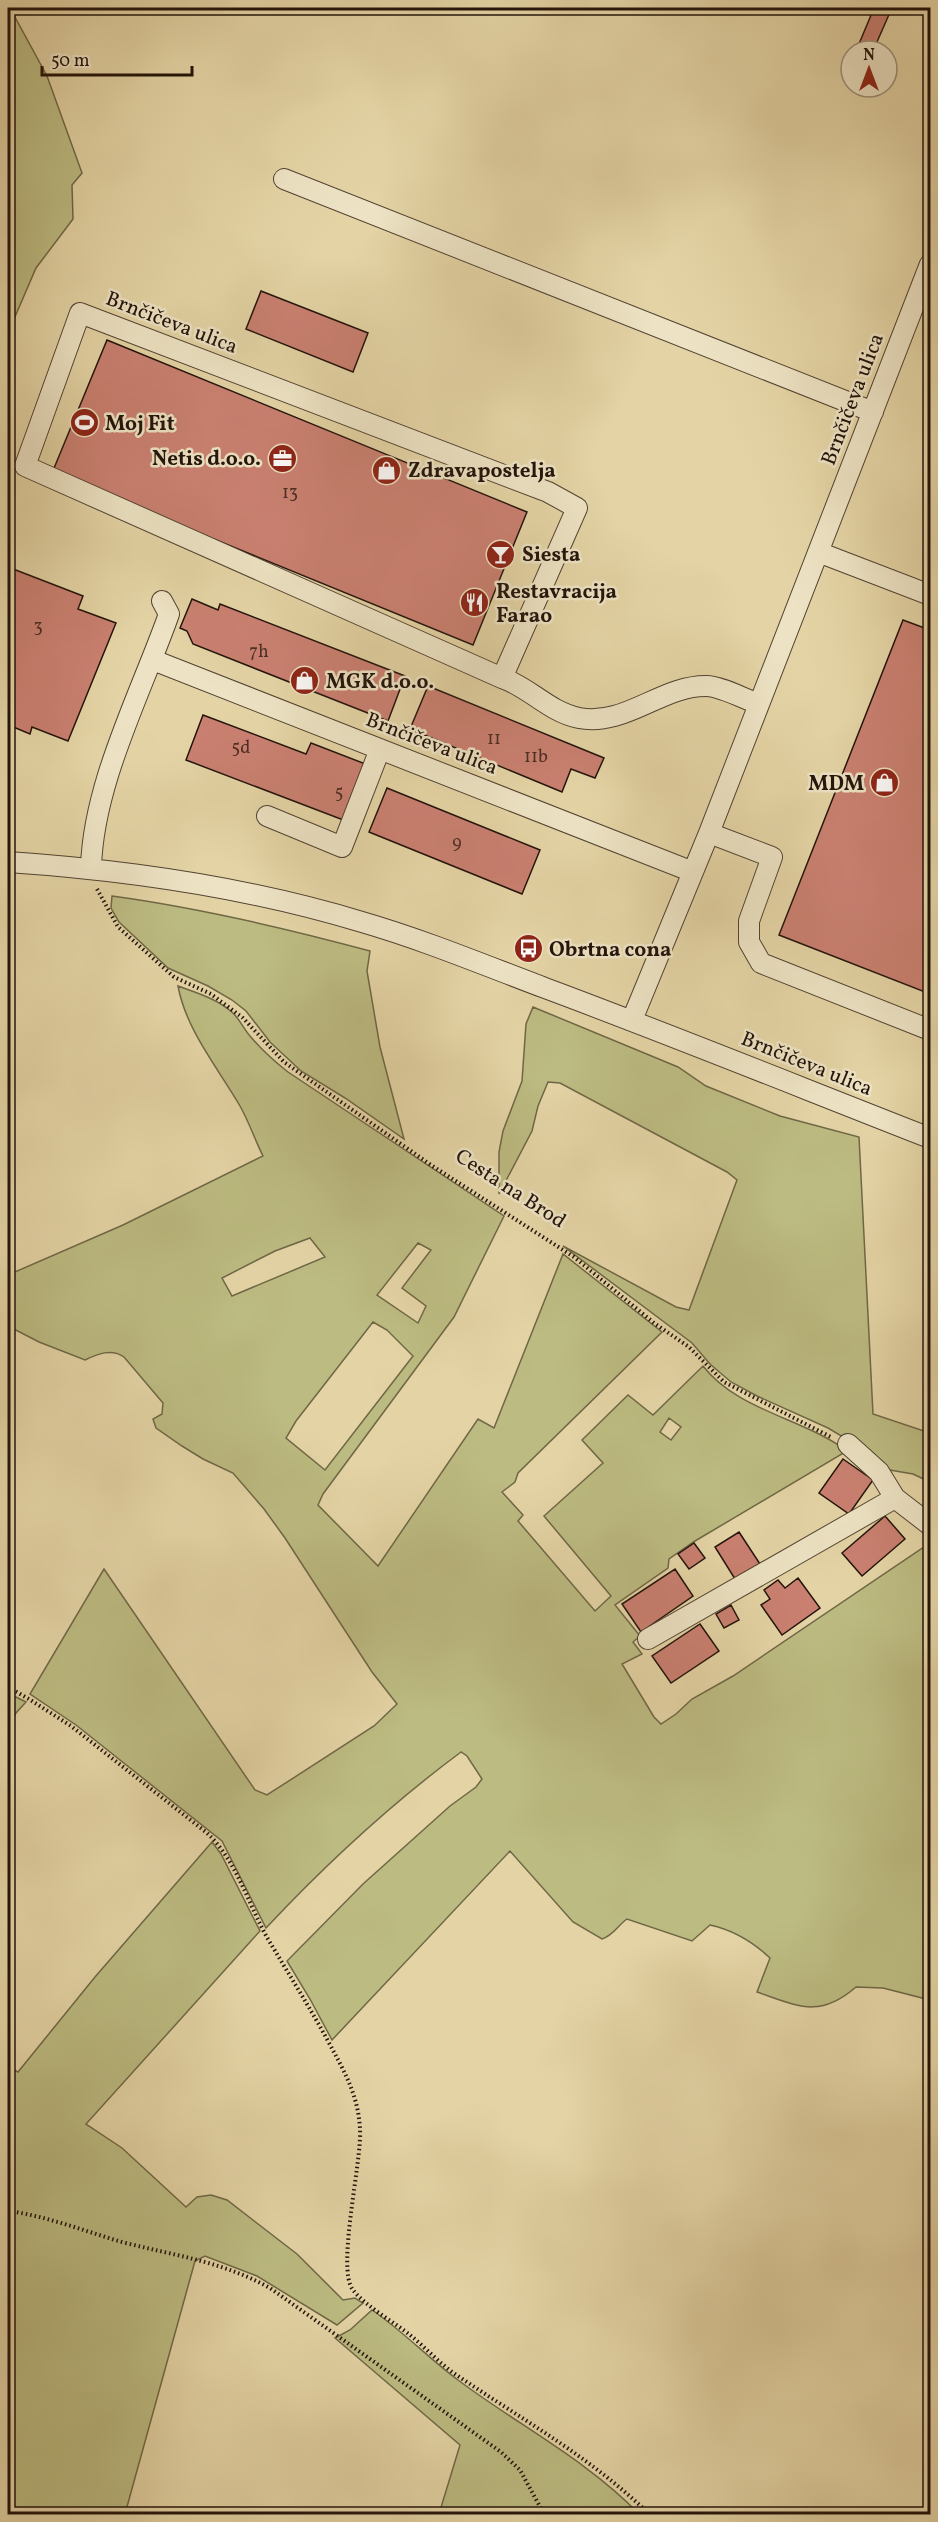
<svg xmlns="http://www.w3.org/2000/svg" width="938" height="2522" viewBox="0 0 938 2522" font-family="Vollkorn,serif">
  <style>
    .green { fill: #bcbb81; stroke: #6f6746; stroke-width: 1.5; fill-rule: evenodd }
    .building { fill: #ca8071; stroke: #22130b; stroke-width: 1.5 }
    .lines { fill: none; stroke-linecap: round; stroke-linejoin: round }
    .minor-casing { stroke: #524332; stroke-width: 22 }
    .path { stroke: #22130b; stroke-width: 4; stroke-dasharray: 1.5 3; stroke-linecap: butt }
    .minor { stroke: #ede3c4; stroke-width: 20 }
    .labels { text-anchor: middle; stroke-width: 5; stroke-linejoin: round; paint-order: stroke }
    .number-label { font-size: 18px; fill: #4c2e24 }
    .street-label { font-size: 21px; fill: #22130b; stroke: #ede3c4 }
    .poi-label { font-size: 21px; font-weight: bold; fill: #22130b; stroke: #ede3c4; text-anchor: start }
  </style>
  <rect width="100%" height="100%" fill="#e4d4a5"/>
  <filter id="stains"><feTurbulence type="fractalNoise" baseFrequency=".00333" numOctaves="4"/><feColorMatrix values="0 0 0 0 .2 0 0 0 0 .09 0 0 0 0 .02 0 0 0 .5 -.17"/></filter>
  <radialGradient id="worn" r=".72"><stop offset=".6" stop-color="#630" stop-opacity="0"/><stop offset="1" stop-color="#630" stop-opacity=".3"/></radialGradient>
  <!-- green -->
  <path class="green" d="M8 8H10L47 76 82 173 72 185 73 219 36 268 8 333Z
    M112 896C200 908 285 928 370 951L367 971 380 1047 404 1139 345 1098 301 1071 270 1042 246 1011 232 1000 208 986 168 968 119 922 111 908Z
    M178 986C197 993 218 999 233 1013 240 1020 244 1029 250 1036 261 1049 274 1061 288 1072L504 1216 454 1317 323 1494 318 1505 378 1566 478 1419 494 1428 563 1254 662 1332 518 1473 515 1482 502 1492 523 1515 518 1521 595 1611 611 1596 544 1516 603 1463 582 1440 628 1395 653 1415 703 1366C738 1411 803 1418 847 1451L695 1541 669 1559 668 1568 615 1605 640 1636 633 1642 642 1654 622 1664 654 1717 661 1724 676 1714 692 1699 733 1676 930 1543V2000L883 1988 856 1987C819 2019 798 2006 757 1992L770 1958C753 1942 733 1930 710 1925L692 1941 627 1919C617 1926 614 1935 602 1939L573 1922 510 1851 332 2040 310 1999 287 1961 363 1884 450 1806 476 1787 482 1779 467 1756 461 1752C391 1804 326 1864 266 1928L222 1841 76 1725 30 1694 104 1569 255 1790 267 1795 374 1726 397 1704 372 1672 285 1538 264 1509 233 1473 203 1459 182 1446 156 1428 153 1419 162 1414 163 1403 124 1357C112 1348 97 1354 85 1360L39 1342 8 1326V1275L123 1225 263 1156C255 1140 249 1122 240 1106 218 1068 186 1030 178 986ZM310 1238 325 1257 232 1296 222 1278 275 1251ZM418 1243 431 1250 402 1288 426 1306 418 1323 377 1295ZM373 1322 387 1330 413 1356 325 1470 286 1438 296 1421ZM669 1418 681 1427 671 1440 660 1432Z
    M533 1007 678 1067 706 1086 780 1116 859 1137 873 1414 930 1433V1482L913 1474 884 1469 855 1444 828 1428 757 1396 731 1382 710 1364 692 1343 563 1246 676 1307 689 1310 737 1180 727 1172 560 1083 548 1082 538 1106 532 1131 499 1194V1152L503 1131 522 1081 526 1024Z
    M8 1693 26 1702 16 1713 8 1730Z
    M212 1842 221 1854 260 1931 86 2124 122 2148 186 2207 197 2197 211 2195 227 2200 297 2254 343 2300 355 2298 363 2303 337 2325 257 2276 205 2256 195 2261 125 2514H8V2067L18 2072 95 1977Z
    M372 2310C403 2331 428 2358 458 2380 518 2425 587 2460 639 2514H439L460 2445 335 2338 350 2330Z"/>
  <!-- building -->
  <path class="building" d="M874 8 891 10 873 51H856Z
    M261 291 368 333 353 372 246 329Z
    M107 340 527 512 473 645 52 473Z
    M8 567 83 596 78 609 116 623 68 741 32 727 30 734 11 726 8 737Z
    M192 599 218 610 220 604 405 676 388 721 193 644 187 631 180 628Z
    M903 620 930 630V994L779 935Z
    M428 686 604 758 595 778 571 769 562 792 410 729Z
    M203 715 306 754 311 743 368 765 346 821 186 760Z
    M387 788 540 850 522 894 369 832Z
    M843 1459 873 1480 849 1514 819 1493Z
    M885 1516 905 1539 862 1576 842 1553Z
    M739 1532 760 1564 735 1579 715 1547Z
    M694 1543 705 1558 689 1569 678 1554Z
    M675 1569 693 1596 641 1632 622 1604Z
    M798 1578 820 1608 782 1635 761 1605 770 1599 764 1590 778 1580 785 1588Z
    M731 1605 739 1620 724 1628 716 1614Z
    M700 1624 719 1651 671 1683 652 1656Z"/>
  <g class="lines">
    <defs>
      <path id="minor" d="M284 179 873 412
        M818 552 930 595
        M153 660 693 872
        M502 678 25 466 80 313 548 492 577 508 502 678C529 687 549 712 579 718 625 727 662 685 707 686 723 687 744 699 759 704
        M267 816 342 847 380 749
        M709 833 772 857 749 921V942L761 963 930 1030
        M8 862C127 870 247 887 362 922 424 940 484 965 545 988 674 1036 802 1088 930 1138
        M91 868C93 784 141 693 169 614L162 601
        M632 1020 709 833 930 264
        M848 1444 879 1472 895 1498 930 1525
        M648 1639 895 1498"/>
    </defs>
    <!-- minor casing -->
    <use href="#minor" class="minor-casing"/>
    <!-- path -->
    <path class="path" d="M97 889 118 927 174 977 211 994 243 1018 284 1062 431 1165 574 1257 654 1323 689 1347 724 1382 831 1437
      M8 1687 29 1699 71 1726 207 1833C237 1861 248 1904 268 1939 288 1973 309 2006 328 2041 344 2071 358 2094 360 2129 362 2162 336 2269 353 2290 365 2306 394 2322 410 2335 426 2348 441 2365 458 2376 523 2420 593 2459 649 2514
      M8 2211C47 2216 84 2231 122 2242 176 2256 221 2261 270 2288L501 2452 520 2470 544 2514
      M926 2514 930 2507"/>
    <!-- minor -->
    <use href="#minor" class="minor"/>
  </g>
  <!-- icons -->
  <defs>
    <symbol id="stadium-disc" viewBox="-11 -11 22 22"><circle r="9.5" fill="#8f2418" stroke="#ede3c4"/><path d="M0-5a6.5 5 0 1 0 0 10a6.5 5 0 1 0 0-10ZM-3.5-1.8h7v3.6h-7Z" fill="#fff"/></symbol>
    <symbol id="office-disc" viewBox="-11 -11 22 22"><circle r="9.5" fill="#8f2418" stroke="#ede3c4"/><path d="M-6-3h4V-5.5h4V-3h4V5H-6ZM-1-4.5V-3h2v-1.5ZM-6 0V1H6V0Z" fill="#fff"/></symbol>
    <symbol id="shop-disc" viewBox="-11 -11 22 22"><circle r="9.5" fill="#8f2418" stroke="#ede3c4"/><path d="M-5-2.5h2.3a2.7 3.5 0 0 1 5.4 0H5L5.5 6h-11ZM-1.5-2.5h3a1.5 2.3 0 0 0-3 0Z" fill="#fff"/></symbol>
    <symbol id="bar-disc" viewBox="-11 -11 22 22"><circle r="9.5" fill="#8f2418" stroke="#ede3c4"/><path d="M-6-5H6L.8 .8V4.5H3.5V6h-7V4.5H-.8V.8Z" fill="#fff"/></symbol>
    <symbol id="restaurant-disc" viewBox="-11 -11 22 22"><circle r="9.5" fill="#8f2418" stroke="#ede3c4"/><path d="M-5-6h1v4h1v-4h1v4h1v-4h1v5L-1.5 .5V6h-2V.5L-5-1ZM5-6V6H3V1.5H1.5Q1.5-4 5-6Z" fill="#fff"/></symbol>
    <symbol id="bus-disc" viewBox="-11 -11 22 22"><circle r="9.5" fill="#8f2418" stroke="#ede3c4"/><path d="M-5-6H5V4H4V6H2V4H-2V6H-4V4H-5ZM-3.5-4V0h7V-4ZM-3.5 1.2v1.5H-2V1.2ZM2 1.2v1.5H3.5V1.2Z" fill="#fff"/></symbol>
  </defs>
  <g fill-rule="evenodd">
    <use href="#stadium-disc" x="68" y="406" width="33" height="33"/>
    <use href="#office-disc" x="266" y="442" width="33" height="33"/>
    <use href="#shop-disc" x="370" y="454" width="33" height="33"/>
    <use href="#bar-disc" x="484" y="538" width="33" height="33"/>
    <use href="#restaurant-disc" x="458" y="586" width="33" height="33"/>
    <use href="#shop-disc" x="288" y="664" width="33" height="33"/>
    <use href="#shop-disc" x="868" y="766" width="33" height="33"/>
    <use href="#bus-disc" x="512" y="932" width="33" height="33"/>
  </g>
  <g class="labels">
    <!-- number labels -->
    <g class="number-label">
      <text x="290" y="498">13</text>
      <text x="38" y="632">3</text>
      <text x="259" y="657">7h</text>
      <text x="494" y="744">11</text>
      <text x="241" y="753">5d</text>
      <text x="536" y="762">11b</text>
      <text x="339" y="798">5</text>
      <text x="457" y="848">9</text>
    </g>
    <!-- street labels -->
    <g class="street-label">
      <text transform="translate(172 322) rotate(21)" y="7">Brnčičeva ulica</text>
      <text transform="translate(852 399) rotate(-69)" y="7">Brnčičeva ulica</text>
      <text transform="translate(432 743) rotate(21)" y="7">Brnčičeva ulica</text>
      <text transform="translate(807 1063) rotate(22)" y="7">Brnčičeva ulica</text>
      <text transform="translate(511 1188) rotate(33)" y="7">Cesta na Brod</text>
    </g>
    <!-- poi labels -->
    <g class="poi-label">
      <text x="105" y="430">Moj Fit</text>
      <text x="261" y="465" text-anchor="end">Netis d.o.o.</text>
      <text x="408" y="477">Zdravapostelja</text>
      <text x="522" y="561">Siesta</text>
      <text x="496" y="598">Restavracija<tspan x="496" dy="24">Farao</tspan></text>
      <text x="326" y="688">MGK d.o.o.</text>
      <text x="864" y="790" text-anchor="end">MDM</text>
      <text x="549" y="956">Obrtna cona</text>
    </g>
  </g>
  <!-- margin -->
  <rect width="938" height="2522" fill="none" stroke="#e4d4a5" stroke-width="30"/>
  <rect x="9" y="9" width="920" height="2504" fill="none" stroke="#22130b" stroke-width="3"/>
  <rect x="15" y="15" width="908" height="2492" fill="none" stroke="#22130b" stroke-width="1.5"/>
  <!-- north arrow -->
  <g transform="translate(869 69)"><circle r="28" fill="#ede3c4" stroke="#9c907a" stroke-width="1.5"/>
  <path d="M0-4.5L10 22L0 15L-10 22Z" fill="#8f2418"/>
  <text y="-9" font-size="16" font-weight="bold" text-anchor="middle" fill="#22130b">N</text>
  </g>
  <!-- scale -->
  <path d="M42 66v9h150v-9" fill="none" stroke="#22130b" stroke-width="3"/>
  <text x="51" y="66" font-size="18" fill="#22130b" stroke="#ede3c4" stroke-width="4.5" paint-order="stroke">50 m</text>
  <rect width="100%" height="100%" filter="url(#stains)"/>
  <rect width="100%" height="100%" fill="url(#worn)"/>
</svg>
